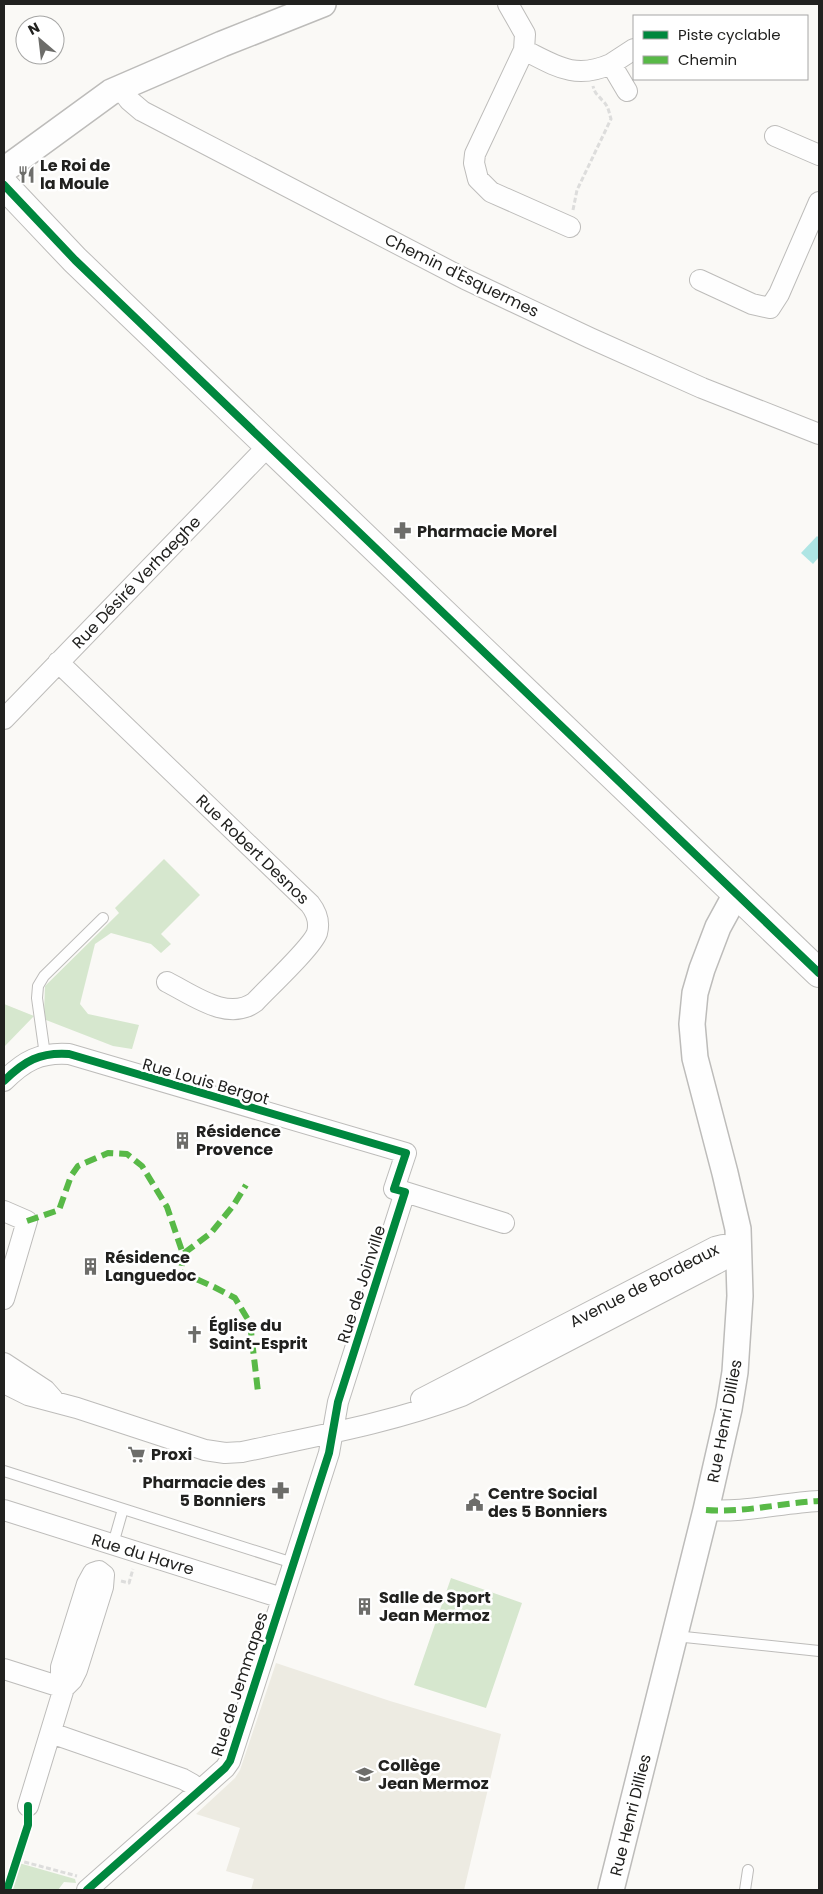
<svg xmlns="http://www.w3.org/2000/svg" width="823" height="1894" viewBox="0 0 823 1894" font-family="Poppins,sans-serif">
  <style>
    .built { fill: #edebe2 }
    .green { fill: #d6e7ce }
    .water { fill: #aee5e4 }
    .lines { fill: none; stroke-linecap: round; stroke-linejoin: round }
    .service-casing { stroke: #bdbcba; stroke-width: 12 }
    .minor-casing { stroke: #bdbcba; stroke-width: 22 }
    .tertiary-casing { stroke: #bdbcba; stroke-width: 28 }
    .secondary-casing { stroke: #bdbcba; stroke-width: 30 }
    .path { stroke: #dddddc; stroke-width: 3; stroke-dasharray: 5 2.5; stroke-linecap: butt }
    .service { stroke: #fefefe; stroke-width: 10 }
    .minor { stroke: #fefefe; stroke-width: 20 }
    .tertiary { stroke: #fefefe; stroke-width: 25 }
    .secondary { stroke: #fefefe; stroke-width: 28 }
    .quiet { stroke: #58b947; stroke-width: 6; stroke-dasharray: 12 6; stroke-linecap: butt }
    .cycleway-casing { stroke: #fff; stroke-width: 11 }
    .cycleway { stroke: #00873e; stroke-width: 8 }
    .labels { text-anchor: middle; stroke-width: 5; stroke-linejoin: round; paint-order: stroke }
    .poi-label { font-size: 16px; font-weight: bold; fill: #21211f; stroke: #fff; text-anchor: start }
    .street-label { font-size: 16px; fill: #21211f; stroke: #fff }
  </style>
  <rect width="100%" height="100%" fill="#faf9f6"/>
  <!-- built -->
  <path class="built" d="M276 1663 390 1701 501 1734 464 1890H251L254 1879 226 1871 240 1828 196 1814 235 1778 240 1770Z"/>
  <!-- green -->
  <path class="green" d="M164 859 200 895 161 934 171 944 161 953 151 944 111 933 95 944 80 1004 88 1014 139 1025 132 1049 113 1046 46 1020 44 1013 45 986 119 913 115 908Z
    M4 1004 34 1016 4 1047Z
    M451 1578 522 1603 486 1708 414 1685Z
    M19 1863 75 1879 76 1883 64 1882 58 1890H10Z"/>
  <!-- water -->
  <path class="water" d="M817 536 819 538V557L813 564 801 553Z"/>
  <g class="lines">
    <defs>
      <path id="service" d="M45 1055 37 998 38 986 44 976 103 918
        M4 1471 293 1563
        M113 1544 123 1509
        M675 1636 819 1651
        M745 1890 748 1870"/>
      <path id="minor" d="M508 4 525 34 524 50 475 154 474 163 478 179 491 192 570 227
        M524 50C556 66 575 80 611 64L627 91
        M611 64 634 49
        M120 88 129 100 142 111 465 279 590 338 702 388 819 434
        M775 136 819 155
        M700 280 752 304 770 308 779 294 819 202
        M58 662 310 904C317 913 320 922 317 933 312 947 268 988 255 1002 228 1022 193 995 167 982
        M4 719 269 445
        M4 1081C24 1061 40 1052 69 1054L406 1153 394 1189 405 1192 338 1402 329 1453 230 1761 225 1768 198 1792 87 1890
        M405 1192 504 1223
        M4 1211 27 1221 4 1299
        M4 1363 45 1390 53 1399
        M4 1383 28 1395 77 1408 205 1450 225 1453 242 1452C316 1436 391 1423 462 1396L716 1264 725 1259 739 1246
        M421 1399 715 1247 723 1245 739 1246
        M4 1510 282 1598
        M706 1510C743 1513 781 1503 819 1501
        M4 1669 64 1688 72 1680 77 1670 103 1587 104 1575 99 1571 93 1573 87 1584 61 1667V1678L64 1688 28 1806
        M51 1733 183 1779 192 1784 198 1792"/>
      <path id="tertiary" d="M4 170 111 92 222 44 323 4
        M611 1890 706 1510 729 1409 735 1372 740 1296 738 1229 725 1173 695 1058 692 1024 695 993 702 969 718 927 736 894"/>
      <path id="secondary" d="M4 185 75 260 127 310 819 973"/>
    </defs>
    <!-- service casing -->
    <use href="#service" class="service-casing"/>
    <!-- minor casing -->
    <use href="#minor" class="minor-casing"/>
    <!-- tertiary casing -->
    <use href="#tertiary" class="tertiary-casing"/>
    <!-- secondary casing -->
    <use href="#secondary" class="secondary-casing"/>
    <!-- path -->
    <path class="path" d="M573 210 577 190 611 119C609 112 608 105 602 100 597 94 595 94 593 86
      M121 1581 129 1583 133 1569
      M17 1860 77 1876"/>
    <!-- service -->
    <use href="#service" class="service"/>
    <!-- minor -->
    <use href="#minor" class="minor"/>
    <!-- tertiary -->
    <use href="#tertiary" class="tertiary"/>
    <!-- secondary -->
    <use href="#secondary" class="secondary"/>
    <!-- quiet -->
    <path class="quiet" d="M27 1221 59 1210 71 1176 78 1166 108 1153 127 1154 142 1166 167 1207 183 1254 211 1233 233 1206 246 1185
      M183 1254 181 1272 214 1287 235 1298 250 1323 258 1392
      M706 1510C743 1513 781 1503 819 1501"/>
    <defs>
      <path id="cycleway" d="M4 185 75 260 127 310 819 973
        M4 1081C24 1061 40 1052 69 1054L406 1153 394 1189 405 1192 338 1402 329 1453 230 1761 225 1768 198 1792 87 1890
        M7 1890 28 1825V1806"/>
    </defs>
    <!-- cycleway casing -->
    <use href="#cycleway" class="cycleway-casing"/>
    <!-- cycleway -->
    <use href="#cycleway" class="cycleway"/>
  </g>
  <!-- icons -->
  <defs>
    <symbol id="restaurant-bare" viewBox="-9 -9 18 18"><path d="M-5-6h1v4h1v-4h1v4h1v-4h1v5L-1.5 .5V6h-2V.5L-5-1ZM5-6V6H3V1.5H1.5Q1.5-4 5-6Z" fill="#6d6d6a" stroke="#fff" stroke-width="2.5" paint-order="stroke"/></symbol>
    <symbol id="pharmacy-bare" viewBox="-9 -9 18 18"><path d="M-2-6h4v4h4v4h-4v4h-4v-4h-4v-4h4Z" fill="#6d6d6a" stroke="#fff" stroke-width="2.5" paint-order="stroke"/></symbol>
    <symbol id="building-bare" viewBox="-9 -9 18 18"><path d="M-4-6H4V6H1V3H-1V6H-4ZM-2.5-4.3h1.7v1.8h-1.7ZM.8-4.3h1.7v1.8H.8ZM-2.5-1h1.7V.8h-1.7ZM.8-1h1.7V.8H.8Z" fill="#6d6d6a" stroke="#fff" stroke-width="2.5" paint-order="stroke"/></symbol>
    <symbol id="church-bare" viewBox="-9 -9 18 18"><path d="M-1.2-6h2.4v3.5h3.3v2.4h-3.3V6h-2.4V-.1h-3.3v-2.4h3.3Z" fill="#6d6d6a" stroke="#fff" stroke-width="2.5" paint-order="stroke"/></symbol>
    <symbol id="supermarket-bare" viewBox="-9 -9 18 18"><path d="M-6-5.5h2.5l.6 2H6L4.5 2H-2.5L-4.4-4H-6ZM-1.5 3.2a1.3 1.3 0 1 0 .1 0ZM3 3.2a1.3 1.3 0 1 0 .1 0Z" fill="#6d6d6a" stroke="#fff" stroke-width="2.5" paint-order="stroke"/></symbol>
    <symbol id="civic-bare" viewBox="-9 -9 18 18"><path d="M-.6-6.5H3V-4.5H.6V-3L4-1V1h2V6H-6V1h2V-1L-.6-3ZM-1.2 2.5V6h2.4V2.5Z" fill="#6d6d6a" stroke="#fff" stroke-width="2.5" paint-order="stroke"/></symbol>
    <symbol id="school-bare" viewBox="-9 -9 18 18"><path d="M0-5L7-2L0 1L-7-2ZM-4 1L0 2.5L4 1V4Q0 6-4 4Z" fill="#6d6d6a" stroke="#fff" stroke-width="2.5" paint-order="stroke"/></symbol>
  </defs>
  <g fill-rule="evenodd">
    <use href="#restaurant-bare" x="14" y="162" width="25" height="25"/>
    <use href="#pharmacy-bare" x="390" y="518" width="25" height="25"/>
    <use href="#building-bare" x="170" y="1128" width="25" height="25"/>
    <use href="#building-bare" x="78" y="1254" width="25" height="25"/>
    <use href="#church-bare" x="182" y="1322" width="25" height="25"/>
    <use href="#supermarket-bare" x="124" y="1442" width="25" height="25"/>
    <use href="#pharmacy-bare" x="268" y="1478" width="25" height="25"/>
    <use href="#civic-bare" x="462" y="1490" width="25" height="25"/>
    <use href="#building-bare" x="352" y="1594" width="25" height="25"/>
    <use href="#school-bare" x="352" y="1762" width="25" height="25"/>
  </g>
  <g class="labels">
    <!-- poi labels -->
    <g class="poi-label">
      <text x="40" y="171">Le Roi de<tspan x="40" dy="18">la Moule</tspan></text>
      <text x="417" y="537">Pharmacie Morel</text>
      <text x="196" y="1137">Résidence<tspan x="196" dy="18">Provence</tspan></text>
      <text x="105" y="1263">Résidence<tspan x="105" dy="18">Languedoc</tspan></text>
      <text x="209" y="1331">Église du<tspan x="209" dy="18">Saint-Esprit</tspan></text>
      <text x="151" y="1460">Proxi</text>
      <text x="266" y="1488" text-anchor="end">Pharmacie des<tspan x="266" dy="18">5 Bonniers</tspan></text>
      <text x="488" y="1499">Centre Social<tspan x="488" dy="18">des 5 Bonniers</tspan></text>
      <text x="379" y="1603">Salle de Sport<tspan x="379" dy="18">Jean Mermoz</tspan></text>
      <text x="378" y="1771">Collège<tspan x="378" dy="18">Jean Mermoz</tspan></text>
    </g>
    <!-- street labels -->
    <g class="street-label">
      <text transform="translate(462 275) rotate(26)" y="6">Chemin d'Esquermes</text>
      <text transform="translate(136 582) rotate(-46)" y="6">Rue Désiré Verhaeghe</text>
      <text transform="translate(253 849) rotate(44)" y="6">Rue Robert Desnos</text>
      <text transform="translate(206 1081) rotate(16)" y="6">Rue Louis Bergot</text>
      <text transform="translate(361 1284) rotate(-72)" y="6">Rue de Joinville</text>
      <text transform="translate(644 1285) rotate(-27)" y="6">Avenue de Bordeaux</text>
      <text transform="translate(724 1421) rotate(-79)" y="6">Rue Henri Dillies</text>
      <text transform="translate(143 1554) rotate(17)" y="6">Rue du Havre</text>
      <text transform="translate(239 1684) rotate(-72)" y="6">Rue de Jemmapes</text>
      <text transform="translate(630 1815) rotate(-76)" y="6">Rue Henri Dillies</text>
    </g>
  </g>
  <!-- border -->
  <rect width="823" height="1894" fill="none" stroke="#21211f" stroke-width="10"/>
  <!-- legend -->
  <rect x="633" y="15" width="175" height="65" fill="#ffffff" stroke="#a6a6a5"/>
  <rect x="643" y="31" width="25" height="8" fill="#00873e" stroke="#a6a6a5"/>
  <text x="678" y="40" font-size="15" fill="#21211f">Piste cyclable</text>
  <rect x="643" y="56" width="25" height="8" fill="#58b947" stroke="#a6a6a5"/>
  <text x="678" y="65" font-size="15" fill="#21211f">Chemin</text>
  <!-- north arrow -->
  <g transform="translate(40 40) rotate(332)"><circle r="24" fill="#ffffff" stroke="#a6a6a5"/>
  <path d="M0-4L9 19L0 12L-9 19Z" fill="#6d6d6a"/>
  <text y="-8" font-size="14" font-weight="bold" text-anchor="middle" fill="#21211f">N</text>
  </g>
</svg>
